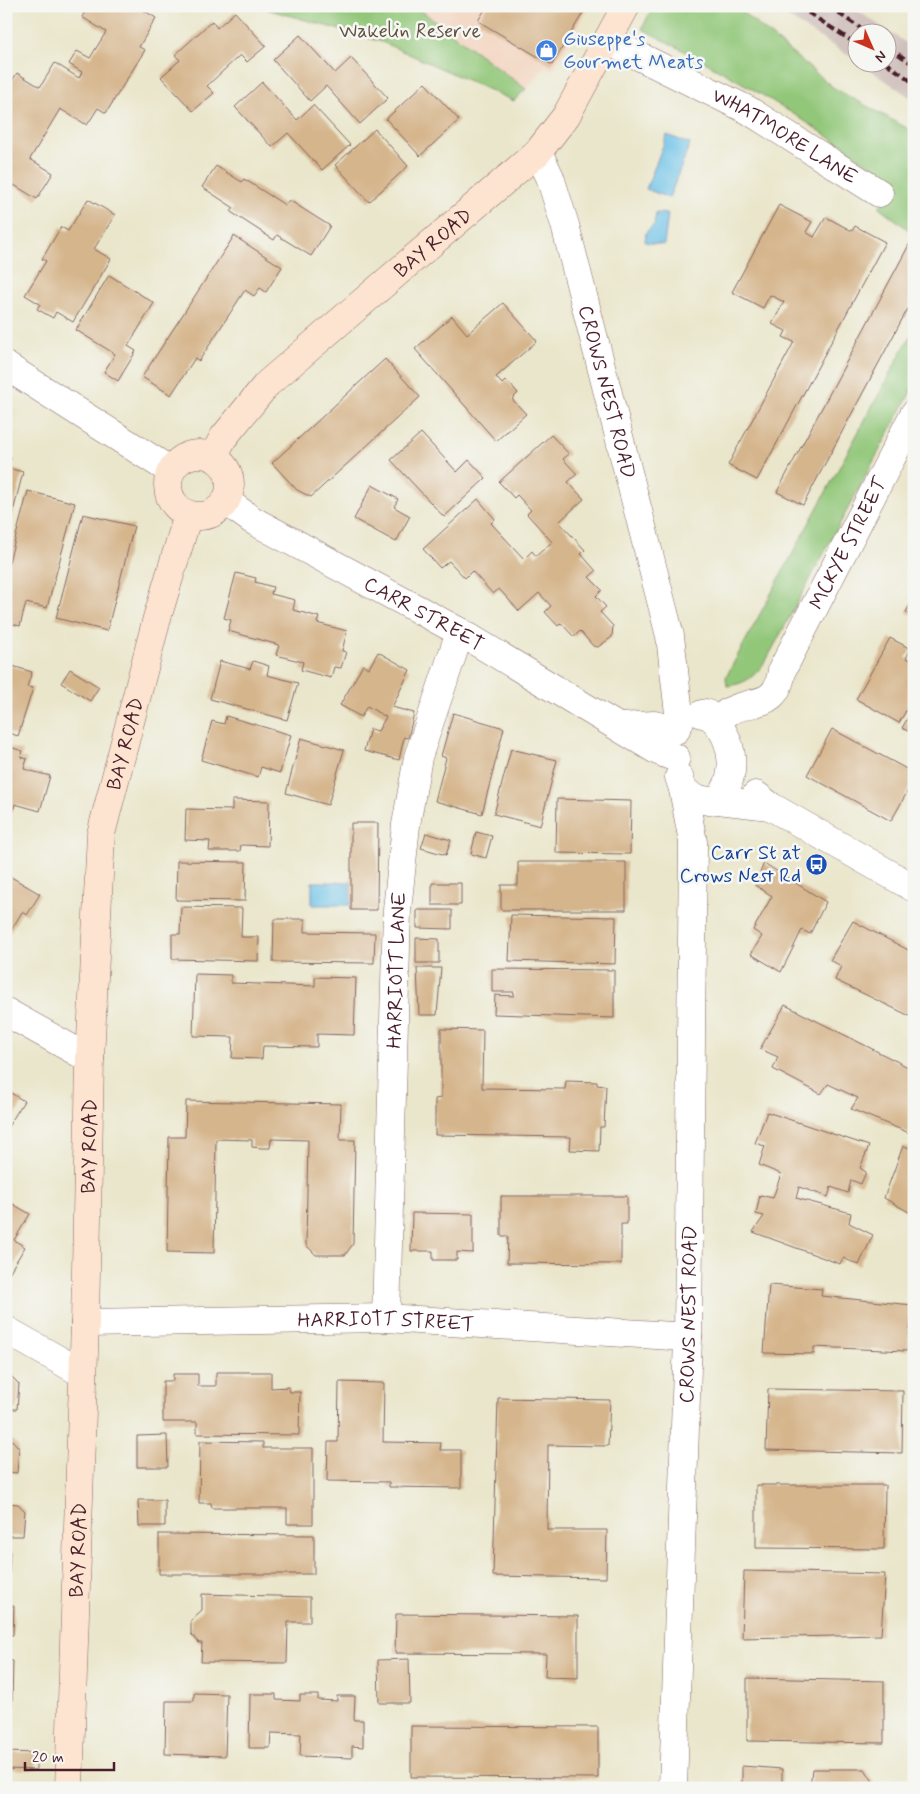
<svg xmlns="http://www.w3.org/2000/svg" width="920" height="1794" viewBox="0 0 920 1794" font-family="Mynerve,sans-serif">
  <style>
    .built { fill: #f3d4bf }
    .industrial { fill: #cfc0bb }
    .green { fill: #92c779; stroke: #6e7352 }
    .water { fill: #6bc1e8; stroke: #5a708a }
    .building { fill: #d5b58c }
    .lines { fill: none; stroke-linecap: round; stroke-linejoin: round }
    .street-casing { stroke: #826563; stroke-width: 29 }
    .secondary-casing { stroke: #826563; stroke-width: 29 }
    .street { stroke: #fff; stroke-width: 28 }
    .secondary { stroke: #fde4d1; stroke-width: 28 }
    .rail { stroke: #4a1f2b; stroke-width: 4; stroke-dasharray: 8 4; stroke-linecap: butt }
    .labels { text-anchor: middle; stroke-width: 5; stroke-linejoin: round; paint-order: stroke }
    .park-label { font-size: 20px; fill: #605142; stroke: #f6f6f2 }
    .shop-label { font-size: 20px; fill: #366cbe; stroke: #f6f6f2; text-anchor: start }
    .street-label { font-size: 20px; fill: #4a1f2b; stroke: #f6f6f2 }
    .transit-label { font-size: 20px; fill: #164399; stroke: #f6f6f2; text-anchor: end }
  </style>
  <rect width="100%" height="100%" fill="#f6f6f2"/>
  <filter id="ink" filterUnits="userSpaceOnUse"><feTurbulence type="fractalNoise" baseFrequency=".02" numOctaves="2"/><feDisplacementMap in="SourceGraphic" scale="10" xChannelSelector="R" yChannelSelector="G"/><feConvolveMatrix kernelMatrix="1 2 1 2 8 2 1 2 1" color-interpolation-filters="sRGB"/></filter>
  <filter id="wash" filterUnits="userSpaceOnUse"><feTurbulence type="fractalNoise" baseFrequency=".0096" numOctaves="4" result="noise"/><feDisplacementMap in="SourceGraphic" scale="20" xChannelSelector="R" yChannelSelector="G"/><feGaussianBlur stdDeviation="1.12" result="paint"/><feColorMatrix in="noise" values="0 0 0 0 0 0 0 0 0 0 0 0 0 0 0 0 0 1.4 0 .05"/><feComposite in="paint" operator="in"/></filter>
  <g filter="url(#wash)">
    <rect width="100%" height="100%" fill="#eae6cb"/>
    <!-- built -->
    <path class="built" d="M415 6H590L553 70 545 66 526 89Z"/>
    <!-- industrial -->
    <path class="industrial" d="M770 6H849L864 15 914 48V100L860 63 888 62V32H858L857 61Z"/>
    <!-- green -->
    <path class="green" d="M256 6H415L526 89 514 101 382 42Z
      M653 6H735L834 88 914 132V234L879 207 895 184C816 124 731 74 642 29Z
      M914 329V386L767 659C756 675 747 684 727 686L726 677Z"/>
    <!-- water -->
    <path class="water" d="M667 135 690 144 669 198 646 189Z
      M656 213 668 214 664 245 645 242 646 232 654 225Z
      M312 882H351V905H312Z"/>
    <g id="blocks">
      <!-- building -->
      <path class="building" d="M88 6H137L156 18 139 47 145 50 106 113 98 108 87 125 60 109 30 159 53 173 37 199 14 185 6 198V90L17 73 40 87 55 63 79 78 82 72 69 64 77 51 90 58 106 32 82 17Z
        M487 6H587L552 65 478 21Z
        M235 12 266 46 247 62 240 55 207 86 214 93 193 111 161 77 180 60 175 55 212 21 217 28Z
        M300 35 335 73 351 58 388 98 360 124 326 86 310 101 273 60Z
        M262 82 297 120 313 105 350 145 322 170 288 133 272 147 235 107Z
        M425 83 459 120 420 156 386 119Z
        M375 129 408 166 369 202 335 165Z
        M216 166 242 182 244 179 285 205 289 200 330 226 311 256 277 235 274 240 231 212 234 208 202 187Z
        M88 199 115 215 94 249 111 259 73 322 56 312 53 318 37 309 40 304 25 295 46 261 42 259 61 227 68 231Z
        M779 205 812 222 806 232 814 237 826 217 852 231 855 226 885 242 757 480 728 465 794 342 783 337 786 331 772 324 784 302 770 295 763 308 732 292Z
        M234 236 282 267 266 292 260 288 254 296 245 290 199 361 195 358 171 395 142 377Z
        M910 243 914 245V297L803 505 777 492Z
        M109 275 154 303 128 346 136 351 118 381 104 372 115 354 76 330Z
        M503 303 537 341 496 377 502 384 506 380 518 393 512 399 526 414 496 441 415 349 452 316 467 334Z
        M385 359 420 397 311 497 297 490 272 463Z
        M421 433 457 472 469 460 486 478 444 517 391 460Z
        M551 435 569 454 563 459 577 474 568 482 584 499 559 522 585 550 581 554 596 571 589 577 602 590 596 596 606 607 600 612 613 626 612 637 598 647 593 646 580 631 574 637 561 623 558 626 545 612 551 606 539 593 519 611 499 589 493 594 472 571 465 578 449 561 440 568 423 549 478 499 495 519 491 523 524 559 532 551 536 556 552 542 527 514 531 510 517 495 514 498 499 482Z
        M6 457 11 458 8 468 23 472 7 536Z
        M372 485 398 499 394 507 410 516 396 542 354 519Z
        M28 491 75 503 47 608 26 603 20 626 6 622V610L10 597 6 596V573Z
        M83 514 134 526 107 631 56 618Z
        M236 573 256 578 255 582 273 587 271 594 295 600 293 610 319 617 317 623 347 631 342 651 346 652 341 668 334 667 331 678 301 670 303 662 276 655 279 645 228 631 231 620 224 618Z
        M914 598V616L906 612Z
        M890 638 911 649 906 658 914 662V697L899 723 856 699Z
        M378 652 410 670 392 707 414 713 408 738 404 737 399 760 364 751 370 729 378 731 386 717 367 706 361 717 340 705 363 665 369 668Z
        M220 661 250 669 253 661 269 666 267 675 298 683 287 720 210 699Z
        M6 664 32 672 27 687 33 688 18 736 6 732Z
        M70 669 99 687 90 701 61 683Z
        M914 707V734L902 728Z
        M453 713 504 728 482 814 435 801 446 758 441 756Z
        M226 716 291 735 280 773 261 767 258 777 201 760 212 721 224 724Z
        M832 729 914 773V780L891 821 807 775Z
        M301 738 344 750 328 805 286 793Z
        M6 746 23 751 21 757 27 759 24 769 50 776 40 811 15 804 13 812 6 810Z
        M511 749 557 760 540 826 494 814Z
        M557 799 631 801 630 854 556 853Z
        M232 800 269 801 268 846 241 845 240 851H209L210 841 185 840 186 809 232 810Z
        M351 823H378L377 910H351Z
        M476 832 492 836 486 858 471 854Z
        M426 833 451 840 446 855 421 848Z
        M177 861 246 862 245 901 176 900Z
        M518 862H626V910H501V885H518Z
        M764 863 826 902 810 934 802 930 781 972 751 954 762 936 753 930 772 896 755 885Z
        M6 874 40 894 27 915 22 912 6 939Z
        M432 883H461V905H432Z
        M181 907 242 908 241 937H259L258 961 172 959V934H180Z
        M417 910H452V929L417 928Z
        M511 915 616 917 615 964 509 961Z
        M274 919H305V932L375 933 374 963 273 962Z
        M853 921 914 953V1018L835 980 841 966 830 960Z
        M416 938 439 939V963H416Z
        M417 968H441L437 1015H419Z
        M492 969 614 970V1018L494 1014 495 995 514 996V992H492Z
        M195 974 231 975V983L315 986V977L356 978 354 1035 317 1034V1047L263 1046 262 1059 232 1058 233 1037 193 1036Z
        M785 1005 914 1070V1135L851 1109 858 1098 828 1084 821 1094 773 1069 778 1057 760 1049Z
        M441 1029 483 1030 482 1088 565 1089 566 1081 597 1082V1085L606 1086 604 1127H600L599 1151 570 1150 571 1137 435 1135V1099L441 1098Z
        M6 1090 24 1101 6 1130Z
        M186 1101 341 1104 340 1140H355L353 1244 345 1255H316L306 1245 308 1140 271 1139 270 1148H261L252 1147V1140L216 1139 214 1253 167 1252 169 1137H185Z
        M767 1112 869 1146 860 1168 866 1172 861 1184 851 1180 848 1193 831 1187 828 1197 799 1187 796 1198 851 1213 849 1223 873 1235 859 1265 843 1258 840 1264 753 1232 764 1216 756 1214 760 1195 773 1198 781 1174 759 1165 765 1146 755 1143Z
        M903 1146 914 1149V1215L884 1198Z
        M501 1196H627V1224H621V1264L507 1263 508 1236H501Z
        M6 1200 30 1214 14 1240 25 1247 6 1278Z
        M412 1213 473 1214V1253L457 1252V1260H433V1251H411Z
        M769 1285 822 1289 821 1296 913 1305 907 1351 814 1347V1354L764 1353Z
        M216 1372H271V1388L289 1387 290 1392H300L299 1435 197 1434V1422H163V1381H173V1374H198V1386H216Z
        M6 1377H12L19 1384 17 1409H6Z
        M339 1382 384 1383 383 1442 441 1443 440 1450H461V1488L389 1487V1482L327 1481 328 1442H338Z
        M768 1389 903 1391 902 1453 766 1450Z
        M498 1398 610 1400 608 1446 548 1445 547 1530H607L606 1578 493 1576Z
        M167 1435 168 1467H137V1436Z
        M6 1440H12L19 1448 17 1473 6 1472Z
        M200 1441 263 1442V1448H313V1524H287V1508H212L211 1503H199Z
        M756 1485H885L884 1549 756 1548Z
        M138 1500H165V1526H139Z
        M6 1503 18 1504 25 1511 23 1536H6Z
        M159 1534 314 1535V1574H159Z
        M6 1548H10L9 1593H6Z
        M744 1571 885 1574 881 1635 742 1638Z
        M202 1594 310 1597V1622H288L287 1663 201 1662 202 1643H199L191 1634V1620L202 1610Z
        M6 1606H14L13 1635H8V1639Z
        M396 1614 578 1616V1678L545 1677 546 1654 395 1653Z
        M409 1659 410 1703H379L378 1660Z
        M6 1660 13 1661 12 1705H6Z
        M747 1678 884 1681V1743L747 1741Z
        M194 1693 227 1694 225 1756 165 1754 166 1701H194Z
        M250 1694H276V1700L300 1701V1695H318V1700L337 1701V1696H355L354 1720H363V1747L352 1746V1758L300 1756 301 1734 271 1733 270 1748H249Z
        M411 1726 598 1727V1778L411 1777Z
        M6 1752 36 1753V1770L6 1769Z
        M742 1766 782 1769V1788H742Z
        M812 1769H865L877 1788H810Z"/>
    </g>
  </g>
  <g filter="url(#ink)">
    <use href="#blocks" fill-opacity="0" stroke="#826563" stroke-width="1"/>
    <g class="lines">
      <defs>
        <g id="street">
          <path id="s1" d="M608 41 748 110 879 193"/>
          <path id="s2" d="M538 152 550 177 565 225 670 636 680 722"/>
          <path d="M6 366 171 471"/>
          <path id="s3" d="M226 501 252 520 460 632 658 751 676 758"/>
          <path d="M702 714 706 713C733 732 741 775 718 800"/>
          <path id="s4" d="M718 722C721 718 726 713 730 711 755 698 777 709 782 670L914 414"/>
          <path d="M621 727 654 725 676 730"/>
          <path d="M679 777 683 789 693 798 709 801 718 800 770 806"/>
          <path d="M756 795 770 806 914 888"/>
          <path d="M6 1012 90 1059"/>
          <path id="s5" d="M386 1318 397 910 406 825 418 757 460 632"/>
          <path id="s6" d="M85 1323 386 1318 688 1337"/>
          <path d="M6 1330 82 1373"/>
          <path id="s7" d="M673 1788 688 1337 693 842 683 789"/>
        </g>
        <g id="secondary">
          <circle cx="199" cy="485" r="31"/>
          <path id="s8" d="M213 457 223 438 267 384 538 152 566 116 626 6"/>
          <path id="s9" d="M69 1788 85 1323 90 1059 101 834 157 618 188 515"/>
        </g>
      </defs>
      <!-- street casing -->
      <use href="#street" class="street-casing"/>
      <!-- secondary casing -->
      <use href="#secondary" class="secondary-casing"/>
      <!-- street -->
      <use href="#street" class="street"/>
      <!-- secondary -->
      <use href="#secondary" class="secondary"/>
      <!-- rail -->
      <path class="rail" d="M798 6 858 45
        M828 6 866 32
        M888 47 914 65
        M885 62 914 83"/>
    </g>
  </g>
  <!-- icons -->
  <defs>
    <symbol id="shop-disc" viewBox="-11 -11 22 22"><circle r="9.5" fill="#3f7fe0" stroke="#f6f6f2"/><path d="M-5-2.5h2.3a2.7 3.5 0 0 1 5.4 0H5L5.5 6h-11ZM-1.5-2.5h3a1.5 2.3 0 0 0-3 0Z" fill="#fff"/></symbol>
    <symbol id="bus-disc" viewBox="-11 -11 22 22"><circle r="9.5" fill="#1a4fb4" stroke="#f6f6f2"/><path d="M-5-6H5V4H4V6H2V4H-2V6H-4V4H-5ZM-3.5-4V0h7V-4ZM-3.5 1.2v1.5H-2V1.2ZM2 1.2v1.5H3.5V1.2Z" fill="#fff"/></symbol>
  </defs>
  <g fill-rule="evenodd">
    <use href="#shop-disc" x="534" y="38" width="25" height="25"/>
    <use href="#bus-disc" x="804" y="852" width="25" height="25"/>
  </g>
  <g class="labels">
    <!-- park labels -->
    <g class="park-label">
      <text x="410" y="37">Wakelin Reserve</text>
    </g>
    <!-- shop labels -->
    <g class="shop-label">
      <text x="563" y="45">Giuseppe's<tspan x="563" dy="23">Gourmet Meats</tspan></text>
    </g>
    <!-- street labels -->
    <g class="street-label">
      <text dy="7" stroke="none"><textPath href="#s1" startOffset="201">WHATMORE LANE</textPath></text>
      <text dy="7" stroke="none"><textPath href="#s8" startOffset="309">BAY ROAD</textPath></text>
      <text dy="7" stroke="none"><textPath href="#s2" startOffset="250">CROWS NEST ROAD</textPath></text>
      <text dy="7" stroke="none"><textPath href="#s4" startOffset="232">MCKYE STREET</textPath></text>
      <text dy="7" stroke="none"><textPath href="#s3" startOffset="228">CARR STREET</textPath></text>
      <text dy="7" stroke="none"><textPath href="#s9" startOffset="1048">BAY ROAD</textPath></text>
      <text dy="7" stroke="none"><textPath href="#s5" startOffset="348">HARRIOTT LANE</textPath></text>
      <text dy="7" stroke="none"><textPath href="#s9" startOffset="642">BAY ROAD</textPath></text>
      <text dy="7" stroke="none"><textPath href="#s7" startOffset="474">CROWS NEST ROAD</textPath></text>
      <text dy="7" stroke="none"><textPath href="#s6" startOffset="301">HARRIOTT STREET</textPath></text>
      <text dy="7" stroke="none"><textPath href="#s9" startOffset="238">BAY ROAD</textPath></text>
    </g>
    <!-- transit labels -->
    <g class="transit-label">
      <text x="801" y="859">Carr St at<tspan x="801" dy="23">Crows Nest Rd</tspan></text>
    </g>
  </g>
  <!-- margin -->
  <rect width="920" height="1794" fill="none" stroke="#f6f6f2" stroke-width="25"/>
  <!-- north arrow -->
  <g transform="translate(872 48) rotate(135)"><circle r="24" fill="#f6f6f2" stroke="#b1a0a2"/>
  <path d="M0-4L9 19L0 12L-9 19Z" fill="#c8321e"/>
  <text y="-8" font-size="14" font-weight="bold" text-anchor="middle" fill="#4a1f2b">N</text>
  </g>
  <!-- scale -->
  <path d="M25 1762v8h89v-8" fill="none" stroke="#4a1f2b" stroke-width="2.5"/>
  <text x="32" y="1762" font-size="15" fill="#4a1f2b" stroke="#f6f6f2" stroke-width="4" paint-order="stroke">20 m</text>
</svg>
